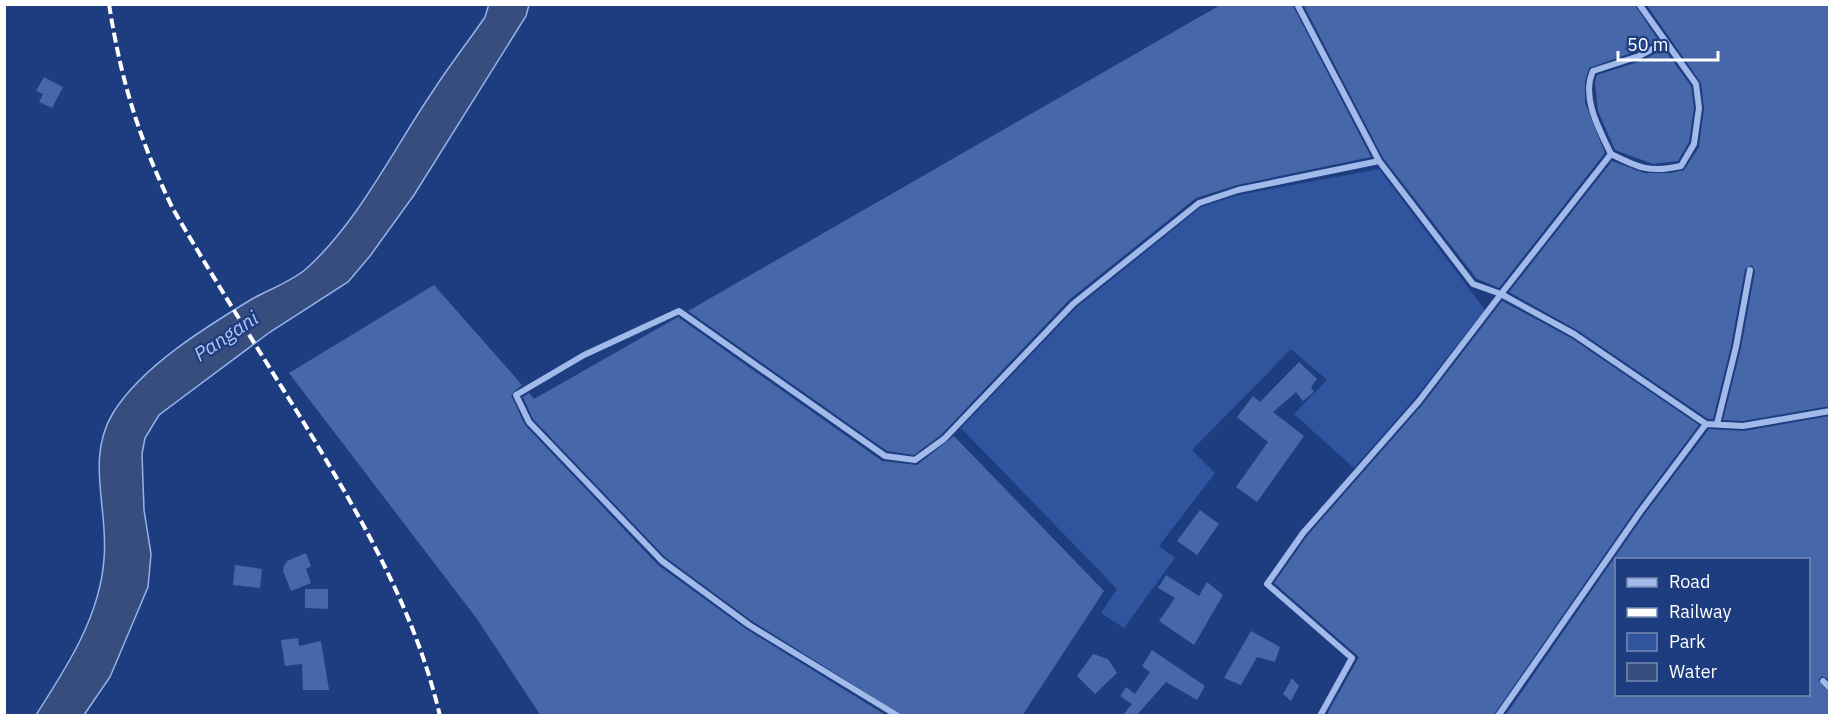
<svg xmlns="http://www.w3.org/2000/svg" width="1834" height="720" viewBox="0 0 1834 720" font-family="'IBM Plex Sans',sans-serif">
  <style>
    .green { fill: #30559e }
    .water { fill: #364d7e; stroke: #95b3ea; stroke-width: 1.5 }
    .building { fill: #4667a9; fill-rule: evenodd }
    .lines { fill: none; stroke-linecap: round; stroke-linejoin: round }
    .street { stroke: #a1bae9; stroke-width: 6 }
    .rail { stroke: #fff; stroke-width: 4; stroke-dasharray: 10 4.5; stroke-linecap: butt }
    .labels { text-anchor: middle; stroke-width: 4.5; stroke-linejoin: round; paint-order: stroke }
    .water-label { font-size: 20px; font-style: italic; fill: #adc4f0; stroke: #1d3d80 }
  </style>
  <rect width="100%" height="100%" fill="#1d3d80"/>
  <!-- green -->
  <path class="green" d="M1379 169 1485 310 1415 398 1354 468 1294 414 1327 380 1291 349 1192 450 1215 473 1159 546 1175 558 1124 628 1101 613 1117 589 961 428 1076 308 1201 207 1239 195Z"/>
  <!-- water -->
  <path class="water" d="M489 4 529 5 526 16 414 195 370 256 348 282 270 332 159 415 145 438 142 454 144 510 151 554 148 587 110 677 84 715H36C66 668 100 617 104 559 109 510 85 459 113 413 142 366 206 327 252 299 270 289 293 281 307 268 359 221 394 148 433 91 449 66 468 42 485 17Z"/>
  <!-- building -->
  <path class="building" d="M1222 4H1292L1371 157 1237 185 1196 198 1069 300 941 435 914 455 887 451 688 311Z
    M1303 4H1634L1658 40 1637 51 1589 68 1585 81V103L1605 153 1499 288 1477 279 1383 158Z
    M1646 4H1830V406L1743 421 1723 420 1741 348 1755 271 1752 265 1745 269 1731 346 1713 419H1708L1577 330 1509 292 1612 161 1644 173H1671L1684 170 1699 147 1704 108 1701 83Z
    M1664 49 1691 86 1694 108 1689 142 1678 161 1653 164 1615 150 1598 111 1595 82 1597 75 1641 61Z
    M44 77 63 87 52 108 39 102 43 94 36 91Z
    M434 285 522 385 511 395 525 425 658 565 746 629 887 716H541L477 619 289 373Z
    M1502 301 1571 338 1699 425 1636 509 1493 716H1326L1359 657 1274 583 1307 536 1423 404Z
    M678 317 882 461 917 465 954 436 1104 591 1022 716H903L752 621 665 557 533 419 523 397 529 393 534 399Z
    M1299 362 1317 379 1311 387 1314 392 1303 401 1296 392 1273 412 1304 436 1257 502 1236 487 1268 442 1237 417 1253 396 1260 402Z
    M1830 416V680L1822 676 1818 680 1830 693V716H1505L1644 515 1709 429 1744 431ZM1617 560H1809V694H1617Z
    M1200 510 1219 524 1197 555 1177 541Z
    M306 553 311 566 306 569 311 583 291 591 283 571 284 566 287 561Z
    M235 565 262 569 260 588 233 585Z
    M1166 575 1199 596 1207 582 1223 595 1194 645 1159 621 1175 598 1158 588Z
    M305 589H328V609L305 608Z
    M1251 631 1280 647 1275 662 1257 657 1241 685 1224 678Z
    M298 638 299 646 321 641 329 690H303L302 664 285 666 281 640Z
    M1152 650 1205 686 1197 700 1166 682 1136 716H1122L1132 704 1120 696 1126 687 1135 694 1150 672 1142 666Z
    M1093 654 1108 659 1117 673 1095 694 1077 676Z
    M1292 678 1299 686 1291 701 1283 694Z"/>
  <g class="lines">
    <!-- street -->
    <path class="street" d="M1297 4 1379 161 1473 284 1501 294 1611 154
      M1639 4 1696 84 1699 108 1694 144 1681 166C1650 173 1639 168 1611 154 1599 129 1581 97 1593 71L1639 56 1664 43
      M1717 424 1736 347 1750 270
      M1823 681 1830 688
      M898 716 749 625 662 561 529 422 516 395 584 355 679 311 885 456 915 460 944 439 1073 304 1199 203 1238 190 1379 161
      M1320 716 1352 658 1267 584 1303 533 1419 401 1501 294 1574 334 1706 424 1743 426 1830 411
      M1498 716 1640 512 1706 424"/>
    <!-- rail -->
    <path class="rail" d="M109 4C121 81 139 139 173 209 215 281 260 352 304 423 360 516 415 609 440 716"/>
  </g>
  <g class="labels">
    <!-- water labels -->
    <g class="water-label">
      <text transform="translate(226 336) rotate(-34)" y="7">Pangani</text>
    </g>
  </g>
  <!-- border -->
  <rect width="1834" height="720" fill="none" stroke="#ffffff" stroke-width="12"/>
  <!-- legend -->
  <rect x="1615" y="558" width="195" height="138" fill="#1d3d80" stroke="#778bb3" stroke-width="1.5"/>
  <rect x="1627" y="578" width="30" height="9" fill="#a1bae9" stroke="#778bb3" stroke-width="1.5"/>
  <text x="1669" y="588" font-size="18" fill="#ffffff">Road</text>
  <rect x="1627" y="608" width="30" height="9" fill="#ffffff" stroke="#778bb3" stroke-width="1.5"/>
  <text x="1669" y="618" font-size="18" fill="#ffffff">Railway</text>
  <rect x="1627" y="633" width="30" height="18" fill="#30559e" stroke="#778bb3" stroke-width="1.5"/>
  <text x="1669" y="648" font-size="18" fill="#ffffff">Park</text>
  <rect x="1627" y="663" width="30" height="18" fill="#364d7e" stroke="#778bb3" stroke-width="1.5"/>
  <text x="1669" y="678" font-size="18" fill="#ffffff">Water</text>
  <!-- scale -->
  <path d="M1618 51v9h100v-9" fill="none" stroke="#ffffff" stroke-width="3"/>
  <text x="1627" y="51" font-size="18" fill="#ffffff" stroke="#1d3d80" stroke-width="4.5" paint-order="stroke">50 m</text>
</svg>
